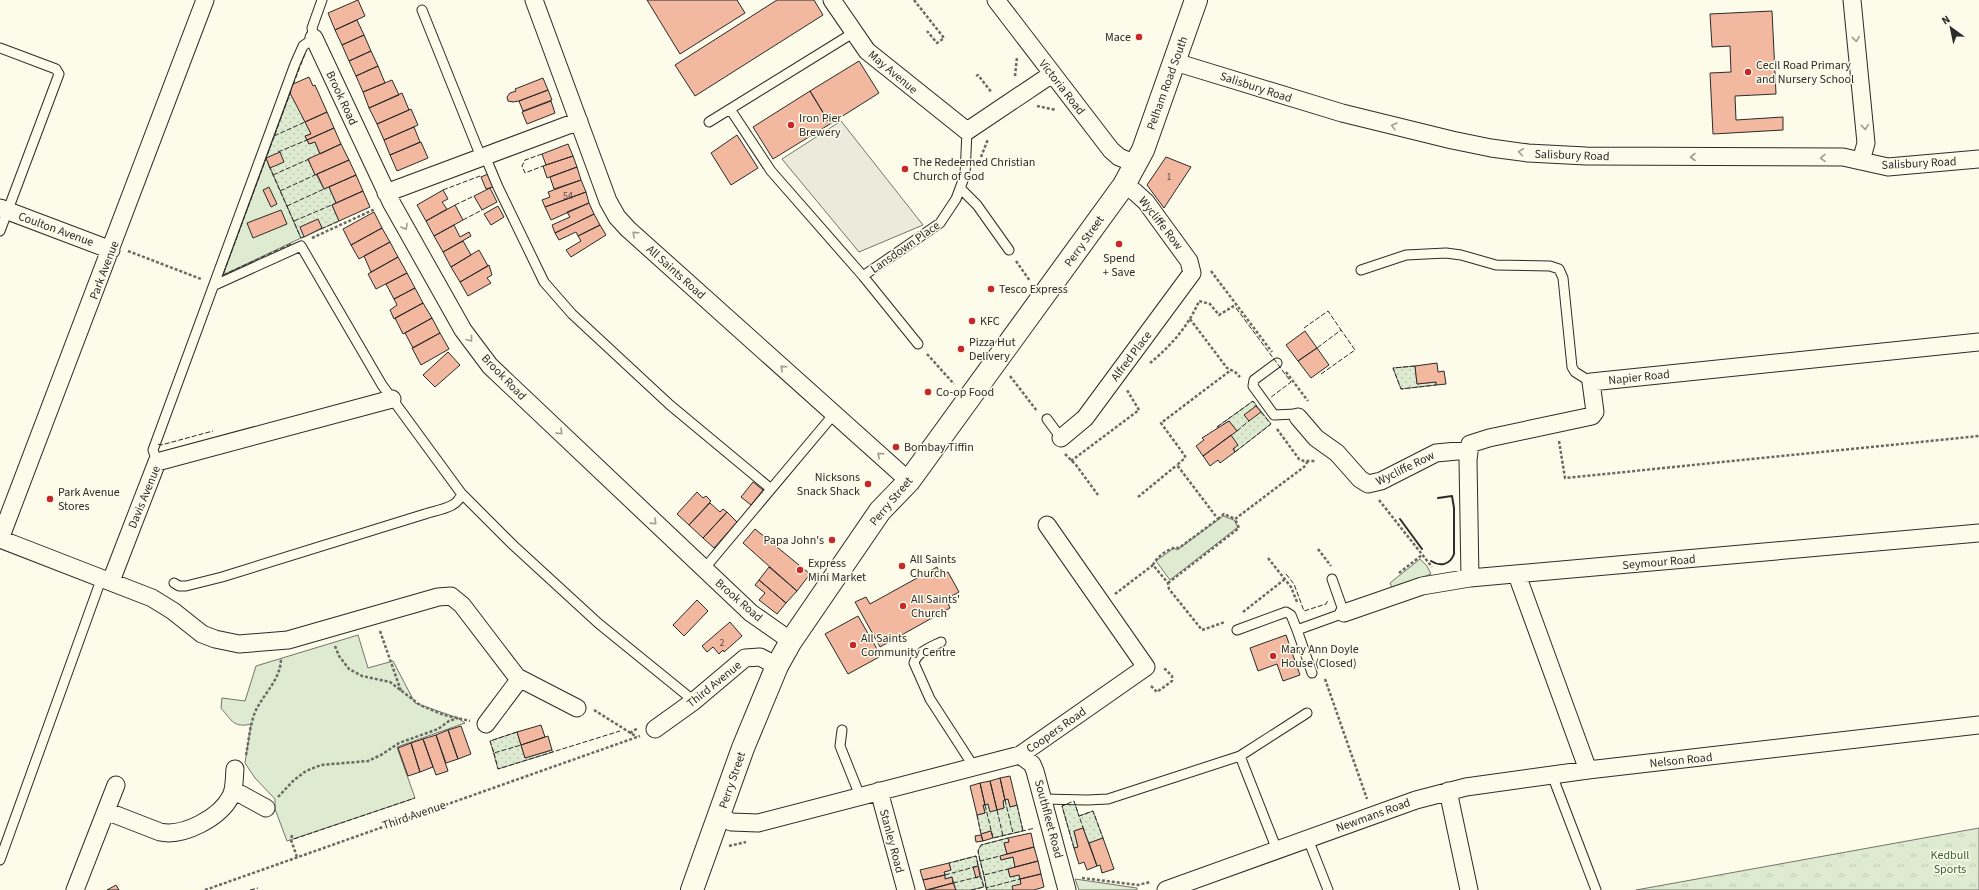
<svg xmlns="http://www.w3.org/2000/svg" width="1979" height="890" viewBox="0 0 1979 890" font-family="'Source Sans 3',sans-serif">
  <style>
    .grass { fill: #deebd1; stroke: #74746e }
    .park { fill: url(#park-tufts); stroke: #74746e }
    .garden { fill: url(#garden-dots); stroke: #74746e }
    .parking { fill: #eceadb; stroke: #74746e }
    .building { fill: #f2b8a0; stroke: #2b2b2b }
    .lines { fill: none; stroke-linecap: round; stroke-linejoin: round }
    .service-casing { stroke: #2b2b2b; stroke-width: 11 }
    .minor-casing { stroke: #2b2b2b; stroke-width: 19 }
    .tertiary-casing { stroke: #2b2b2b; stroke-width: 24 }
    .path { stroke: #6a6964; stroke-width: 2.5; stroke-dasharray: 3 2; stroke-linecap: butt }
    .service { stroke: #fdfbea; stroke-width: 9 }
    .minor { stroke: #fdfbea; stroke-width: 17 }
    .tertiary { stroke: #fdfbea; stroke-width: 22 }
    .fence { stroke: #2b2b2b; stroke-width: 1; stroke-dasharray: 5 2; stroke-linecap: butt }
    .wall { stroke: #2b2b2b; stroke-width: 2 }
    .oneway { stroke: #9e9d94 }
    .poi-dot { fill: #c62828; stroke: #fdfbea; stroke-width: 1.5 }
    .labels { text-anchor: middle; stroke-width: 3; stroke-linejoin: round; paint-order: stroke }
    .number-label { font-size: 10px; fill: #5d4e48 }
    .poi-label { font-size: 12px; fill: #2b2b2b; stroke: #fdfbea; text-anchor: start }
    .street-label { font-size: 12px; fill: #2b2b2b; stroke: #fdfbea }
    .park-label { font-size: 12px; fill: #34623c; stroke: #fdfbea }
  </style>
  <defs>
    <pattern id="park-tufts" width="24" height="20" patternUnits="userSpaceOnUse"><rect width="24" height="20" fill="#deebd1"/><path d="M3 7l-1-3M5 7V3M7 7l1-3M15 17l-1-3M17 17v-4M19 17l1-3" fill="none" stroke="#bfcab4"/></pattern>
    <pattern id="garden-dots" width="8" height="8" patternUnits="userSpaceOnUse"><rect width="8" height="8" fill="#deebd1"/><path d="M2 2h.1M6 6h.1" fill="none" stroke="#bfcab4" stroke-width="1.8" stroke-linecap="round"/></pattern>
  </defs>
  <rect width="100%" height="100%" fill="#fdfbea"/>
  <!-- grass -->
  <path class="grass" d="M266 158 301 238 223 275Z
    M1223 516 1234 520 1238 527 1170 580 1156 561 1174 548 1177 550Z
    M1420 559 1427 566 1431 574 1392 588 1390 583Z
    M358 635 368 668 393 661 415 703 458 718 465 723 397 747 415 798 287 841 275 809V799L255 778 245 763 251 724C234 728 232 721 221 708L222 698 245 701 256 666Z
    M1075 879 1137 888V890H1079Z"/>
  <!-- park -->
  <path class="park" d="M1979 828V890H1636Z"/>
  <!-- garden -->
  <path class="garden" d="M290 93 293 95 311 134 305 136 309 144 315 142 320 154 308 160 324 189 329 187 336 203 332 205 339 221 301 238 266 158Z
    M1415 366 1417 384 1436 382V385L1401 389 1393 368Z
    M1253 401 1271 424 1235 452 1231 435 1236 430 1229 421 1218 429 1217 427Z
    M517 732 525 758 552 750 553 752 498 769 490 741Z
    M1008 799 1010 807 1017 805 1023 831 993 838 991 831 981 834 977 815 985 813 983 805 988 804 990 811 1004 808 1003 801Z
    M1074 801 1079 816 1093 811 1103 838 1089 843 1083 828 1074 831 1078 847 1074 848 1062 806Z
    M1008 838 1009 842 1004 843 1007 854 1001 856V860L1013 857 1015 867 1008 869 1010 877 1019 875 1021 884 1013 890H987L978 851 981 845Z
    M976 856 984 887 971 890H956L952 877 945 879 944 872 951 870 949 863Z"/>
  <!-- parking -->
  <path class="parking" d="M841 121 923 225 859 252 782 159Z"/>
  <!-- building -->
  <path class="building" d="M358 0 365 16 335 30 328 13Z
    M647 0H737L745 13 680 54Z
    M777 0H814L823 15 695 96 675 65Z
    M1772 11 1776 94 1735 96 1736 120 1783 117V130L1713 134 1710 73 1731 72 1730 46 1712 47 1710 14Z
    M357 20 364 35 342 45 335 30Z
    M364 35 371 51 349 61 342 45Z
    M371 51 378 66 356 76 349 61Z
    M859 61 879 93 830 124 810 91Z
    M378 66 385 83 363 92 356 76Z
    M309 77 313 86 315 85 327 112 305 122 290 93 293 84Z
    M543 78 548 90 519 101 513 102 508 101 507 97 510 93 516 91 515 89Z
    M392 80 399 95 369 108 363 92Z
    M548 90 552 100 523 111 519 101Z
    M810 91 830 124 773 159 753 127Z
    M402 93 409 110 377 124 369 108Z
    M551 101 555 113 527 124 522 112Z
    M411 109 418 125 384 140 377 124Z
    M327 112 334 128 307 140 305 136 311 134 305 122Z
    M414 127 420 142 390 155 384 140Z
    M334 128 341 144 320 154 315 142 309 144 307 140Z
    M737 135 758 168 731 185 711 153Z
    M421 142 428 158 397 171 390 155Z
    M341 144 349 160 315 175 308 159Z
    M568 144 573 156 546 165 542 154Z
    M280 152 284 162 270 168 266 158Z
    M573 156 577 167 547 178 543 166Z
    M1166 157 1191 167 1164 208 1147 185Z
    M349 160 356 175 324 189 317 174Z
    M577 167 581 180 554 189 550 177Z
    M488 174 493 187 486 189 481 177Z
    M356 175 363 191 336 203 329 187Z
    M581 180 586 192 545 207 542 200 550 197 548 192Z
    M269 187 277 204 271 207 263 190Z
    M490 188 497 202 482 210 474 196Z
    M443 190 448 199 442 202 447 209 426 221 417 205Z
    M363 191 370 207 339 221 332 205Z
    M586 192 589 203 551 220 545 207Z
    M589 203 594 214 555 233 552 225 570 217 567 212Z
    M455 205 463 220 434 236 426 221Z
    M498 206 504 217 491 225 484 214Z
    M281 210 287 224 253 238 247 223Z
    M374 212 382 228 351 245 343 229Z
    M594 214 600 225 578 236 576 232 559 240 555 233Z
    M318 219 322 228 304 237 300 227Z
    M454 225 460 237 469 232 471 236 443 252 434 236Z
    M600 225 606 235 571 257 566 250 581 241 578 236Z
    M382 228 390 242 359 259 351 245Z
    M463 241 471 255 451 267 443 252Z
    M390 242 398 257 371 272 364 256Z
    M479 250 488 266 460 282 451 267Z
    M398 257 407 273 376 289 368 274Z
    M489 265 492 275 487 278 491 283 468 296 460 282Z
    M407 273 415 288 394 299 386 284Z
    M415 288 423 303 394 319 390 310 397 305 394 299Z
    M423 303 432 318 403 334 395 318Z
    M432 318 440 333 413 348 405 333Z
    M1305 331 1317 348 1298 361 1286 345Z
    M440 333 449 349 421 365 412 348Z
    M1317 348 1329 365 1311 378 1298 361Z
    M448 352 460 365 435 387 423 375Z
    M1437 363 1438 372 1444 371 1446 384 1436 385V382L1417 384 1415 366Z
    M1256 406 1261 412 1249 421 1244 415Z
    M1229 421 1237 431 1203 456 1196 446 1204 440 1202 438Z
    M1231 435 1238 445 1233 449 1235 452 1220 463 1218 460 1210 466 1203 456Z
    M753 482 763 490 751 505 741 497Z
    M697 492 703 498 706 496 711 501 689 525 677 514Z
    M710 503 720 512 723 509 727 512 703 538 689 525Z
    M727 512 737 522 714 548 703 538Z
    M755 529 810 574 797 591 743 543Z
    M769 567 797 591 786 603 759 580Z
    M937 567 941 576 948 572 959 592 946 599 950 608 880 647 855 602 866 597 870 604Z
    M759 580 786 603 777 614 759 600 765 593 755 585Z
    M697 600 708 611 684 636 673 625Z
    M858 616 881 656 848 674 825 634Z
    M730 622 742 636 724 652 723 650 719 654 713 647 707 652 702 646Z
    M1286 635 1300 675 1283 681 1277 664 1258 671 1250 648Z
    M541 725 545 737 521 745 517 732Z
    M461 726 471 754 458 759 448 730Z
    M448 730 458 759 446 763 436 735Z
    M436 735 448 771 436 775 423 739Z
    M548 736 552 750 525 758 521 745Z
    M423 739 433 767 420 772 411 743Z
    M411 743 420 772 408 776 398 748Z
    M1010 776 1017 805 1010 807 1008 799 1005 800 1000 778Z
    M1000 778 1005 800 1003 801 1004 808 997 810 990 781Z
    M990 781 997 810 990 812 988 804 985 805 980 783Z
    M980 783 985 805H983L985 813 977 815 970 786Z
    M1083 828 1097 866 1087 870 1084 862 1079 864 1074 848 1078 847 1074 831Z
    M991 831 993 838 983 841 981 834Z
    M1031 833 1034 847 1007 854 1004 843 1009 842 1008 838Z
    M981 835 983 841 976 842 975 836Z
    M1103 838 1114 869 1102 873 1100 865 1097 866 1089 843Z
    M1034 847 1038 861 1015 867 1013 857 1001 860 1000 856Z
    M1038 861 1041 874 1020 879 1019 875 1010 877 1008 869Z
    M949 863 951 870 944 872 945 875 923 880 920 870Z
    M978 866 980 876 976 878 973 867Z
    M1041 874 1044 887 1034 890H1013L1012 886 1021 884 1020 879Z
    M945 875V879L952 877 953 883 926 890 923 880Z
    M953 883 956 890H928Z
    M116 885 119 890H107Z"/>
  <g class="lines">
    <defs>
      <path id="service" d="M422 10 481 157
        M0 48 56 69 59 74 0 231
        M730 109 771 171 863 276
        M709 122 853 33
        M485 156 498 187 544 282 572 314 670 405 771 489
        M960 188 977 205 1009 250
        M1361 270 1406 255 1446 253 1461 255 1496 265 1550 266 1559 269 1563 278 1572 367 1575 372 1591 382
        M215 285 301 246 382 385 461 493 513 545 598 623 694 701
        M918 344 863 276 940 223 956 199 965 175 967 131
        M1277 363 1254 380 1253 386 1274 415 1295 414 1298 417
        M1047 419 1061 438
        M157 462 153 450 295 64 303 46 314 38 312 28 322 0
        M704 569 834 414
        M174 583 179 586H186L222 577 425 514C436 510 460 508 461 493
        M1237 630 1286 612 1291 615 1297 630 1344 613 1332 579
        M1297 630 1312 673
        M941 642C931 647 917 652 914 663L930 699 974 767
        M842 730 840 746 860 796
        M1240 756 1307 713
        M1552 775 1596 890
        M1043 799 1087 800 1108 799 1240 756 1277 850
        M1308 839 1328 890
        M0 860 102 577"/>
      <path id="minor" d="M534 0 608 201 617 217 628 229 909 481
        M832 0 867 51 967 131 1052 74
        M996 0 1111 150 1119 157 1136 164
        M1852 0 1866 143 1861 161
        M314 38 391 202 463 330 490 366 751 613 791 641
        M1175 62 1342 113 1452 140 1491 148 1528 153 1586 156 1843 157 1888 167 1979 159
        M386 193 579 121
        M0 208 111 250
        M1298 417 1316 438 1337 453 1360 479 1368 484 1381 481 1436 453 1468 450
        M1061 438 1085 418 1192 273 1189 261 1146 202 1135 192 1124 185
        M0 539 152 598 173 611 202 634 215 639 239 644 288 640 438 597 451 596 462 605 517 677 577 708
        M0 539 205 0
        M1517 575 1588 770
        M1470 578 1468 460 1470 444 1489 438 1592 416 1595 412 1591 382 1979 342
        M111 581 157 462 392 399
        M1344 613 1422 586 1470 578 1979 533
        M486 724 519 680
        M655 729 694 701 745 658 760 657 777 666
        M1020 755 1032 764 1035 771 1067 890
        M233 790 266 808
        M879 791 906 890
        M1448 791 1469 890
        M106 811 160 832C183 837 220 818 231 796 235 788 234 778 235 769
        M720 816 731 822 758 823 1020 755 1146 667 1047 525
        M75 890 116 785
        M1166 890 1416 800 1466 787 1588 770 1979 725"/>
      <path id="tertiary" d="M692 890 743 748 777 666 791 641 880 511 909 481 1124 185 1143 150 1196 0"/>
    </defs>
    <!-- service casing -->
    <use href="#service" class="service-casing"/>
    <!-- minor casing -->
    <use href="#minor" class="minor-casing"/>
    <!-- tertiary casing -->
    <use href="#tertiary" class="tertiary-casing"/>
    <!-- path -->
    <path class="path" d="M914 0 944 38 937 43 927 31
      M976 76 978 75 992 93
      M1015 76 1017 57
      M1037 106 1056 110
      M981 157 988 139
      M312 238 375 209
      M128 251 201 279
      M1016 261 1030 281
      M1211 271 1272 352
      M1190 319 1227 368 1235 372 1240 377
      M927 354 954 384
      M1150 363C1171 346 1189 325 1199 301L1210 304 1219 315 1237 304
      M1286 372 1308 401
      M1010 376 1037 411
      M1277 429 1299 459 1304 461H1315
      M1559 441 1565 478 1979 436
      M1065 454 1076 465 1098 495
      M1071 461 1139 410 1127 390
      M1138 497 1177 465
      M1379 500 1432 567
      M1218 519 1224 514 1235 519 1304 467 1308 461
      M1318 549 1331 566
      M1268 558 1291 587 1297 602
      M1153 565C1156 557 1171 546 1179 548L1218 519 1177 465 1185 458V456L1161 423 1231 370
      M1399 573 1422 555
      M1168 583 1239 528 1235 519
      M1115 594 1153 565 1168 583 1169 589 1202 630 1225 622
      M1243 612 1285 579
      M380 631 401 691
      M335 646 339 656 349 669 362 676 390 682 420 705 444 715 470 721
      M1325 679 1367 799
      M1151 686 1157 692 1172 681V676L1164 668
      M594 710 637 737
      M630 733 638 728
      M246 755C249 740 250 723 256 710 265 692 281 679 281 658
      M278 797 294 780 306 771 321 765 368 761 381 755 399 743 438 729 449 721 458 718
      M292 835 291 840 297 857
      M729 846 746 842
      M1082 878 1138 885 1150 882
      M205 890 640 736"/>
    <!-- service -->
    <use href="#service" class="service"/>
    <!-- minor -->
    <use href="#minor" class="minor"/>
    <!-- tertiary -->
    <use href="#tertiary" class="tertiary"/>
    <!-- fence -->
    <path class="fence" d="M293 85 305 54
      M291 91 223 275 293 243
      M274 136 305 122
      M278 152 307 140
      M542 154 525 160 522 166 525 173 543 166
      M269 166 301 238 306 236
      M273 175 309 159
      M443 190 480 176 481 177
      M280 191 315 175
      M455 205 474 196
      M287 206 324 189
      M463 220 482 210
      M294 221 334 204
      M321 229 339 221
      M1236 308 1291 382 1270 398
      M1304 328 1328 311 1341 330 1317 348
      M1415 366 1393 368 1401 389 1436 385
      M1321 374 1355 350 1341 330
      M1217 427 1253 401 1257 407
      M1237 431 1250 420
      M158 444 161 445 213 431
      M1235 452 1271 424 1261 412
      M1286 574 1294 584 1304 611 1326 604 1328 600
      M517 732 490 741 494 753 521 745
      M494 753 498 769 620 731
      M1005 800 1013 833
      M985 805 993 838 1035 828
      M1017 805 1023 831
      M997 810 1003 836
      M977 815 981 834
      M1084 830 1079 816 1093 811 1103 838
      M294 839 415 798
      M1074 848 1062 806 1074 801 1079 816
      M980 861 978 851 981 845 1008 838
      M945 875 978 866 976 856 949 863
      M984 875 980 861 1000 856
      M953 883 978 877
      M986 888 984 875 1008 869
      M250 890 258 888
      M971 890 984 887 980 876
      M987 890 986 888 1020 879"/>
    <!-- wall -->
    <path class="wall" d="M1400 519 1422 549
      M1431 561C1440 567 1450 565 1454 554V508L1452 496 1438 498"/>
  </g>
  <!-- one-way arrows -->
  <defs><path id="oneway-chevron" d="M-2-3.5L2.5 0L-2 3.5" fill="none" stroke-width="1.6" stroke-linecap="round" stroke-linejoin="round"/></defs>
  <g class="oneway">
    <use href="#oneway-chevron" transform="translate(1856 39) rotate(84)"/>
    <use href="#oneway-chevron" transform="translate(1394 126) rotate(-166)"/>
    <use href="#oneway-chevron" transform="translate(1865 127) rotate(84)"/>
    <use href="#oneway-chevron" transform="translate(1521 152) rotate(-172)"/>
    <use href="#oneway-chevron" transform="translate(1693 157) rotate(-180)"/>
    <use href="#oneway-chevron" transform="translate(1823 158) rotate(179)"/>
    <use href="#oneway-chevron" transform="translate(405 227) rotate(61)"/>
    <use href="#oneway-chevron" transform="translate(635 234) rotate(-138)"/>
    <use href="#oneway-chevron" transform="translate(470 339) rotate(52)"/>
    <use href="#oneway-chevron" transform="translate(783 368) rotate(-138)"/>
    <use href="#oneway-chevron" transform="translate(560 432) rotate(44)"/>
    <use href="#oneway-chevron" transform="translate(880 455) rotate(-138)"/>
    <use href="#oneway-chevron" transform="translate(654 522) rotate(44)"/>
  </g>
  <!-- markers -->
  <g class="poi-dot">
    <circle cx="1139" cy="37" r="4"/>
    <circle cx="1748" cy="72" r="4"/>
    <circle cx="791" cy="125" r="4"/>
    <circle cx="905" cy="169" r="4"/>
    <circle cx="1119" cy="244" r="4"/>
    <circle cx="991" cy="289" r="4"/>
    <circle cx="972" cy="321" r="4"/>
    <circle cx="961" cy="349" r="4"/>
    <circle cx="928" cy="392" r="4"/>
    <circle cx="896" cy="447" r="4"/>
    <circle cx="868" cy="484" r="4"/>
    <circle cx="50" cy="499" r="4"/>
    <circle cx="832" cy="540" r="4"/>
    <circle cx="902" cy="566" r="4"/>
    <circle cx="800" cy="570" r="4"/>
    <circle cx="903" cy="606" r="4"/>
    <circle cx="853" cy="645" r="4"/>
    <circle cx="1273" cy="656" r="4"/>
  </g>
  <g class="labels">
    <!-- number labels -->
    <g class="number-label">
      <text x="1169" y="180">1</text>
      <text x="568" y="199">54</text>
      <text x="722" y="646">2</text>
    </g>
    <!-- poi labels -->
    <g class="poi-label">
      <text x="1131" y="41" text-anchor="end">Mace</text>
      <text x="1756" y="69">Cecil Road Primary<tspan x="1756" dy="14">and Nursery School</tspan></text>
      <text x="799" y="122">Iron Pier<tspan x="799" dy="14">Brewery</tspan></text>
      <text x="913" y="166">The Redeemed Christian<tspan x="913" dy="14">Church of God</tspan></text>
      <text x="1119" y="262" text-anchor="middle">Spend<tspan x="1119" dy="14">+ Save</tspan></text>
      <text x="999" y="293">Tesco Express</text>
      <text x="980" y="325">KFC</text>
      <text x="969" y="346">Pizza Hut<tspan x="969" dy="14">Delivery</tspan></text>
      <text x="936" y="396">Co-op Food</text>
      <text x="904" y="451">Bombay Tiffin</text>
      <text x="860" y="481" text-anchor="end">Nicksons<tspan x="860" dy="14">Snack Shack</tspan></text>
      <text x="58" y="496">Park Avenue<tspan x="58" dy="14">Stores</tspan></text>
      <text x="824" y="544" text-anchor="end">Papa John's</text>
      <text x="910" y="563">All Saints<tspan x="910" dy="14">Church</tspan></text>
      <text x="808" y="567">Express<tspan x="808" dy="14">Mini Market</tspan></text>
      <text x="911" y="603">All Saints'<tspan x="911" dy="14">Church</tspan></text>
      <text x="861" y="642">All Saints<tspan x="861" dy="14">Community Centre</tspan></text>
      <text x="1281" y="653">Mary Ann Doyle<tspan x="1281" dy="14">House (Closed)</tspan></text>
    </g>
    <!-- street labels -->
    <g class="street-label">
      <text transform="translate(893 72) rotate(40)" y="4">May Avenue</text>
      <text transform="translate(1167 83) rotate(-70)" y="4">Pelham Road South</text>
      <text transform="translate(1062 87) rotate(52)" y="4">Victoria Road</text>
      <text transform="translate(1256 87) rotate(18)" y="4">Salisbury Road</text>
      <text transform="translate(342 98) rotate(65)" y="4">Brook Road</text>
      <text transform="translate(1572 155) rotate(2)" y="4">Salisbury Road</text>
      <text transform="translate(1919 163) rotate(-3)" y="4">Salisbury Road</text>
      <text transform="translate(1161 223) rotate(52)" y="4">Wycliffe Row</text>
      <text transform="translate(56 229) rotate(20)" y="4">Coulton Avenue</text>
      <text transform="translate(1084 241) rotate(-55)" y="4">Perry Street</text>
      <text transform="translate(905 247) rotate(-35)" y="4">Lansdown Place</text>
      <text transform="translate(104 270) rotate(-69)" y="4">Park Avenue</text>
      <text transform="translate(676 272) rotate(42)" y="4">All Saints Road</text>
      <text transform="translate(1131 356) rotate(-53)" y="4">Alfred Place</text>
      <text transform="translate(504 377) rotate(46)" y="4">Brook Road</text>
      <text transform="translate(1639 377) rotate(-6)" y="4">Napier Road</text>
      <text transform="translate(1405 468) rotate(-26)" y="4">Wycliffe Row</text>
      <text transform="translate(144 497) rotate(-68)" y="4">Davis Avenue</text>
      <text transform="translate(891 501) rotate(-50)" y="4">Perry Street</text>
      <text transform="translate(1659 562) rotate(-5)" y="4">Seymour Road</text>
      <text transform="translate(739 600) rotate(41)" y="4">Brook Road</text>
      <text transform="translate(714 684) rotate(-39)" y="4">Third Avenue</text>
      <text transform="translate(1056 730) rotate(-35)" y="4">Coopers Road</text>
      <text transform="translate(1681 760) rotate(-6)" y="4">Nelson Road</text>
      <text transform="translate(732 780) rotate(-71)" y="4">Perry Street</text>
      <text transform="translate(414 815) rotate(-19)" y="4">Third Avenue</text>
      <text transform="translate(1373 815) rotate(-20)" y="4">Newmans Road</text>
      <text transform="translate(1049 819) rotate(75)" y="4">Southfleet Road</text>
      <text transform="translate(892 841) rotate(75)" y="4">Stanley Road</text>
    </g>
    <!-- park labels -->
    <g class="park-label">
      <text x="1950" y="859">Kedbull<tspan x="1950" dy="14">Sports</tspan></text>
    </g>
  </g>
  <!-- north arrow -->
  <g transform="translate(1951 28) rotate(327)" stroke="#fdfbea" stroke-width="3" paint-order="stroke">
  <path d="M0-3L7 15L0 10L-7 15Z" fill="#2b2b2b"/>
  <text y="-6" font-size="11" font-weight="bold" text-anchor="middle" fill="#2b2b2b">N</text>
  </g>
</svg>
